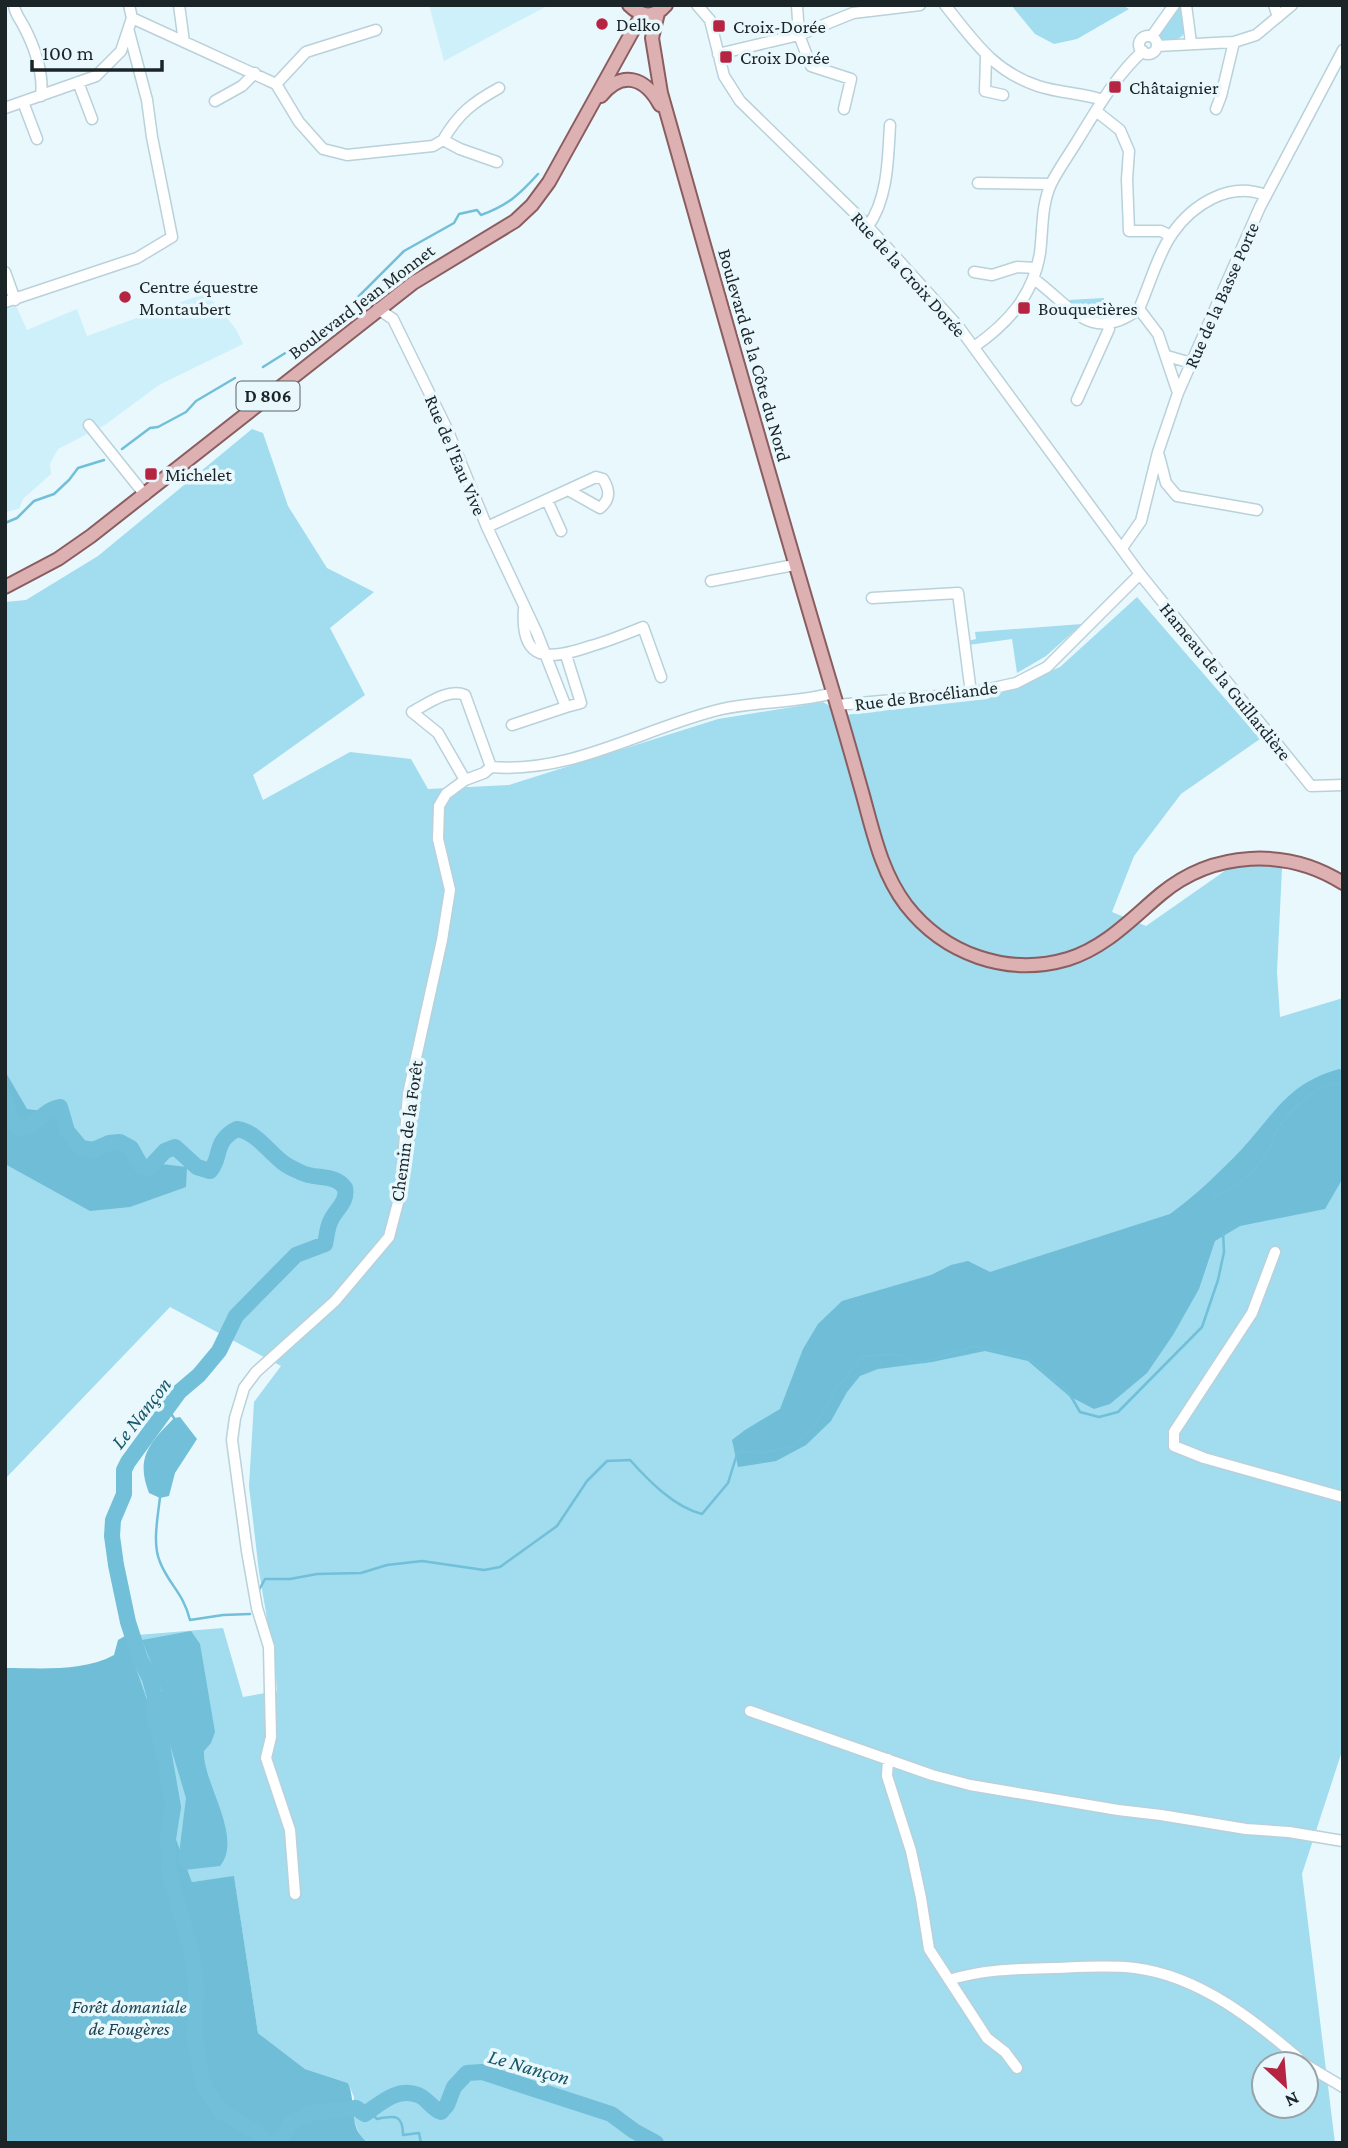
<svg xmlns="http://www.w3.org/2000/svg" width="1348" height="2148" viewBox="0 0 1348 2148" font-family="'Crimson Pro',serif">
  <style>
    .built { fill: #cef0fb }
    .green { fill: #a1dcef; fill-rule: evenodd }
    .forest { fill: #6fbdd6 }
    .water { fill: #71bfd8 }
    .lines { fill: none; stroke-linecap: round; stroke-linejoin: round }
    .stream { stroke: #71bfd8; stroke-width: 2.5 }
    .river { stroke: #71bfd8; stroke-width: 16 }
    .minor-casing { stroke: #b9d1da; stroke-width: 13 }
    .major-casing { stroke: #8a5d60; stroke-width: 16 }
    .minor { stroke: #fff; stroke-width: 10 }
    .major { stroke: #ddb0b2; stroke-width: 12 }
    .poi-dot { fill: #b62441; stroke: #e9f8fd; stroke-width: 2.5 }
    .labels { text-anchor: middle; stroke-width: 7; stroke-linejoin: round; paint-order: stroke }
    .shield { fill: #e9f8fd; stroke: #596467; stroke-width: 2 }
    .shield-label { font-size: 18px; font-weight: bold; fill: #1b2427 }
    .poi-label { font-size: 19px; fill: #1b2427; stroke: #e9f8fd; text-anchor: start }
    .street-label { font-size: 19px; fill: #1b2427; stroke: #e9f8fd }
    .park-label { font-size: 19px; font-style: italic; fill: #1e424e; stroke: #e9f8fd }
    .water-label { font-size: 21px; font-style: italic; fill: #175769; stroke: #e9f8fd }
  </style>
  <rect width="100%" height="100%" fill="#e9f8fd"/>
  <!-- built -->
  <path class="built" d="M429 5H549L444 61Z
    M206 293 236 329 243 344 159 385 105 425 58 449 50 464 51 474 23 499 19 509 5 512V306L15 303 27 330 77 309 87 336Z"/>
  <!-- green -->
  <path class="green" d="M1011 5H1122L1129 9 1077 39 1054 44 1035 34Z
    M1180 5H1185C1187 30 1190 43 1158 40V32Z
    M1104 298V317L1079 308 1068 300Z
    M252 429 263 433 288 506 327 568 374 592 330 628 365 695 253 775 263 800 350 752 411 759 428 789 509 785 718 719 823 702 845 715 987 699 1060 667 1137 597 1260 739 1181 794 1134 856 1112 912 1146 926 1229 868 1254 865 1282 868 1277 972 1280 1017 1343 998V1748L1302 1874 1335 2143H391L388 2141 370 2143 360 2136 352 2115 354 2097 348 2083 305 2069 258 2033 234 1877 192 1882 173 1831 159 1734 125 1636 223 1628 243 1697 277 1691 275 1665 259 1572 249 1486 254 1402 281 1366 170 1307 5 1479V602L26 600 98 556ZM1264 2064H1306V2106H1264Z
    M1082 624 1046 656 1017 673 1012 639 968 645V641L976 639 975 632Z"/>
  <!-- forest -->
  <path class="forest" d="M1339 1069 1343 1070V1178L1325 1209 1240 1226 1215 1241 1199 1289 1173 1335 1147 1373 1110 1404 1094 1409 1069 1396 1028 1361 985 1351 932 1362 878 1369 860 1376 847 1392 831 1421 806 1445 776 1461 738 1467 732 1440 745 1430 780 1409 803 1349 818 1324 842 1301 931 1275 951 1265 968 1261 990 1272 1170 1214C1196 1195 1219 1173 1242 1149 1276 1112 1287 1084 1339 1069Z
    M5 1071 27 1109 58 1113 74 1135 89 1145 114 1137 130 1145 144 1162 187 1167 186 1187 130 1207 90 1211 5 1164Z
    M125 1636 159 1734 173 1831 192 1882 234 1876 258 2033 305 2069 348 2083C357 2103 347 2132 370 2143H5V1668C40 1668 83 1672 114 1655L118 1640Z"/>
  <!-- water -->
  <path class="water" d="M180 1417 197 1439 175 1473 169 1496 160 1498 149 1493C135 1457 150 1443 174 1418Z
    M191 1631 200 1644 215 1732 211 1743 204 1751C202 1782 244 1837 220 1866L184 1870 178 1862 186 1798 162 1718V1691L142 1640Z"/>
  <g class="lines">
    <!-- stream -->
    <path class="stream" d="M263 367 317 333 340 315 404 251 454 223 459 214 477 210 481 215C508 205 519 195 538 174
      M122 449 150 428 158 427 186 412 196 401 235 378
      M5 523 17 518 34 501 54 494 69 480 78 468 104 460
      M1213 1202V1196C1236 1189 1254 1173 1267 1153 1272 1144 1275 1132 1281 1124 1295 1105 1319 1083 1343 1083
      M167 1408 174 1418
      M160 1497C158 1516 152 1544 160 1562 169 1585 183 1592 190 1620L223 1615 250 1614
      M259 1590 265 1579H290L317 1574 361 1573 387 1565 422 1561 484 1570 500 1567 557 1526 587 1481 607 1461 630 1460C649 1481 674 1507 702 1514L728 1483 738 1451 764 1453 793 1446 818 1421 835 1390 863 1356 899 1354 910 1361 924 1362 975 1346 1028 1357 1069 1393 1080 1412 1099 1417 1118 1412 1202 1327 1218 1280 1224 1252 1223 1232
      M369 2111 377 2119C396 2115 403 2115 403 2135L419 2133 421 2143"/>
    <!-- river -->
    <path class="river" d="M5 1100 11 1120 18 1128C34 1130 44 1109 60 1107L67 1131 81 1148 93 1150 109 1143 120 1142 131 1148 141 1166 149 1168 165 1151 175 1147 197 1167 210 1171C222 1158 213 1141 237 1129 256 1132 267 1150 281 1161 286 1166 294 1169 300 1172 315 1180 335 1173 345 1188 348 1202 336 1209 331 1220 327 1227 327 1236 325 1244L296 1255 236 1316 219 1351 199 1375 179 1392 128 1462 124 1470V1494L113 1520 112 1536 116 1565 128 1622 140 1659 150 1679 155 1697V1722L162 1744 173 1807 168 1839 169 1871 194 1963 196 1990 195 2037 202 2079 206 2090 221 2112 257 2132 265 2143
      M275 2143 283 2136 290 2123 311 2113 356 2108 365 2114C381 2103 397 2087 418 2095 427 2098 432 2109 441 2112L447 2105 454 2087 467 2073 482 2072 611 2114 634 2131 656 2143"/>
    <defs>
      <path id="minor" d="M14 5C15 14 19 17 23 25 34 45 44 73 41 96
        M179 5 184 42
        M697 5 710 20 724 76 740 101 863 221 958 326 1140 574 1311 786 1343 785
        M797 5 799 35 811 66 851 79 844 109
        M945 5C974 41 993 71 1038 86 1059 93 1082 93 1103 100
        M1186 5 1191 43
        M1274 5 1278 17
        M132 18 276 84 299 122 323 149 347 155 433 146 443 140 460 149 497 162
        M1152 36 1174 5
        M1139 45a9 9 0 1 1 18 0a9 9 0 1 1-18 0Z
        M1157 46 1234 42 1256 35 1292 5
        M718 54 799 35 853 13 920 5
        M986 57 985 91 1003 95
        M78 82 92 119
        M276 84 306 52 376 30
        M215 101 242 86 255 73
        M23 102 37 139
        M5 108 96 76 121 51 132 18 129 5
        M1216 109 1221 96 1234 42
        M1096 111 1120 130 1129 151 1127 179 1129 231H1161L1171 236
        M443 140C459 113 472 103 499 88
        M978 183 1051 184
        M868 226C888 199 888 158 890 125
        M5 272 15 300
        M974 272 992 275 1017 267 1036 268
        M1034 279C1071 306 1091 345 1139 309
        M5 302 137 258 172 237 152 137 147 100 129 32
        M378 309 393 319 447 429 487 527 537 633 566 707 512 725
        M974 347C1008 323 1033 296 1040 253 1043 230 1041 206 1051 184 1058 170 1068 156 1076 143 1096 111 1115 76 1143 51
        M1167 356 1191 363
        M1178 393 1158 334 1139 309C1149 286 1158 254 1172 234 1192 205 1229 181 1265 195
        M1077 400 1109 329 1108 324
        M89 425 145 495
        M1159 456 1166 483 1177 496 1257 510
        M547 500 561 531
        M487 527 596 477 603 479C610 490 611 499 600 508L568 490
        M1122 548 1141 521 1158 452 1178 393 1260 207 1343 50
        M711 581 794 565
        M872 598 958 593 971 693
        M524 609C520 664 550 660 591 646 609 641 626 634 643 627L661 677
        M837 705 971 693 1016 683 1047 667 1140 574
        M566 707 581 703 566 655
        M465 780 438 733 412 712C427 704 448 688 465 695L491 767
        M1275 1252 1252 1313 1174 1432V1446L1204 1458 1343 1497
        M750 1711 932 1775 970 1785 1118 1810 1161 1815 1246 1829 1289 1832 1343 1841
        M888 1759 887 1776 911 1851 921 1898 929 1949 987 2038 1005 2052 1017 2068
        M295 1894 290 1830 266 1758 271 1737 269 1647 257 1608 247 1551 232 1440 235 1418 244 1388 256 1372 335 1301 389 1237 401 1191 408 1094 442 940 450 890 438 839 439 806 446 794 465 780 484 773 491 767C574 774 645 727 722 709 759 701 798 703 833 693
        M949 1980C984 1969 1018 1969 1054 1968 1081 1967 1108 1965 1135 1968 1200 1976 1257 2022 1305 2064
        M1306 2065 1343 2087"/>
      <path id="major" d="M629 5C641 17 655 18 666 5
        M658 13 652 38 661 93C718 294 774 495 834 695 844 728 853 760 862 792 873 831 881 872 906 905 944 954 1007 977 1068 959 1106 947 1131 919 1161 894 1213 851 1286 847 1343 883
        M601 96C622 70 645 77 660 105
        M5 587 58 559 91 536 413 283 515 221 532 205 549 182 642 14"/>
    </defs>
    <!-- minor casing -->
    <use href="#minor" class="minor-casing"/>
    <!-- major casing -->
    <use href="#major" class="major-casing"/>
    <!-- minor -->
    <use href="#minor" class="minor"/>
    <!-- major -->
    <use href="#major" class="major"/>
  </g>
  <!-- markers -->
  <g class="poi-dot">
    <circle cx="602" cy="24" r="7"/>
    <rect x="712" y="19" width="14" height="14" rx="3.5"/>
    <rect x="719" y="50" width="14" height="14" rx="3.5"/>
    <rect x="1108" y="80" width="14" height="14" rx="3.5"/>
    <circle cx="125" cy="297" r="7"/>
    <rect x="1017" y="301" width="14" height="14" rx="3.5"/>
    <rect x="144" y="467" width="14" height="14" rx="3.5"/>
  </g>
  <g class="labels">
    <!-- shield labels -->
    <rect class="shield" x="236.5" y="381.5" width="63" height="29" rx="5"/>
    <g class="shield-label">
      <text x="268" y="402">D 806</text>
    </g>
    <!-- poi labels -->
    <g class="poi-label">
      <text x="616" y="31">Delko</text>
      <text x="733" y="33">Croix-Dorée</text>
      <text x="740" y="64">Croix Dorée</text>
      <text x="1129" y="94">Châtaignier</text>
      <text x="139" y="293">Centre équestre<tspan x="139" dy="22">Montaubert</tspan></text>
      <text x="1038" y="315">Bouquetières</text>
      <text x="165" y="481">Michelet</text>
    </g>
    <!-- street labels -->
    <g class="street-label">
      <text transform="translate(909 274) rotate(48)" y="7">Rue de la Croix Dorée</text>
      <text transform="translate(1221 295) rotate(-66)" y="7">Rue de la Basse Porte</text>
      <text transform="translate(361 301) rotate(-37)" y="7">Boulevard Jean Monnet</text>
      <text transform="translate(755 355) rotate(74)" y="7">Boulevard de la Côte du Nord</text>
      <text transform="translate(456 455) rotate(67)" y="7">Rue de l'Eau Vive</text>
      <text transform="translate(1226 681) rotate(51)" y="7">Hameau de la Guillardière</text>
      <text transform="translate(926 695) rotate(-7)" y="7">Rue de Brocéliande</text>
      <text transform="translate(406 1131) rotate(-82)" y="7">Chemin de la Forêt</text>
    </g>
    <!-- park labels -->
    <g class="park-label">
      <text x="129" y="2013">Forêt domaniale<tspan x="129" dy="22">de Fougères</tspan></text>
    </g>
    <!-- water labels -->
    <g class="water-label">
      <text transform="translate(141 1413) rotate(-52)" y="7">Le Nançon</text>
      <text transform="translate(529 2067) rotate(16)" y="7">Le Nançon</text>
    </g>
  </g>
  <!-- border -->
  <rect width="1348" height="2148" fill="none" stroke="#1b2427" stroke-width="14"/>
  <!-- north arrow -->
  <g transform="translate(1285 2085) rotate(154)"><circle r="33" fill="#e9f8fd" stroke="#97a3a7" stroke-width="2"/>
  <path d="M0-5L12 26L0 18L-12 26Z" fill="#b62441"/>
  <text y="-10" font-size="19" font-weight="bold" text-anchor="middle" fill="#1b2427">N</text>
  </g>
  <!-- scale -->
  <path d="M32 60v10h130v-10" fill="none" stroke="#1b2427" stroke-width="3.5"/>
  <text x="42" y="60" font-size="21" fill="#1b2427" stroke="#e9f8fd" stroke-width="5" paint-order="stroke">100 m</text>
</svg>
